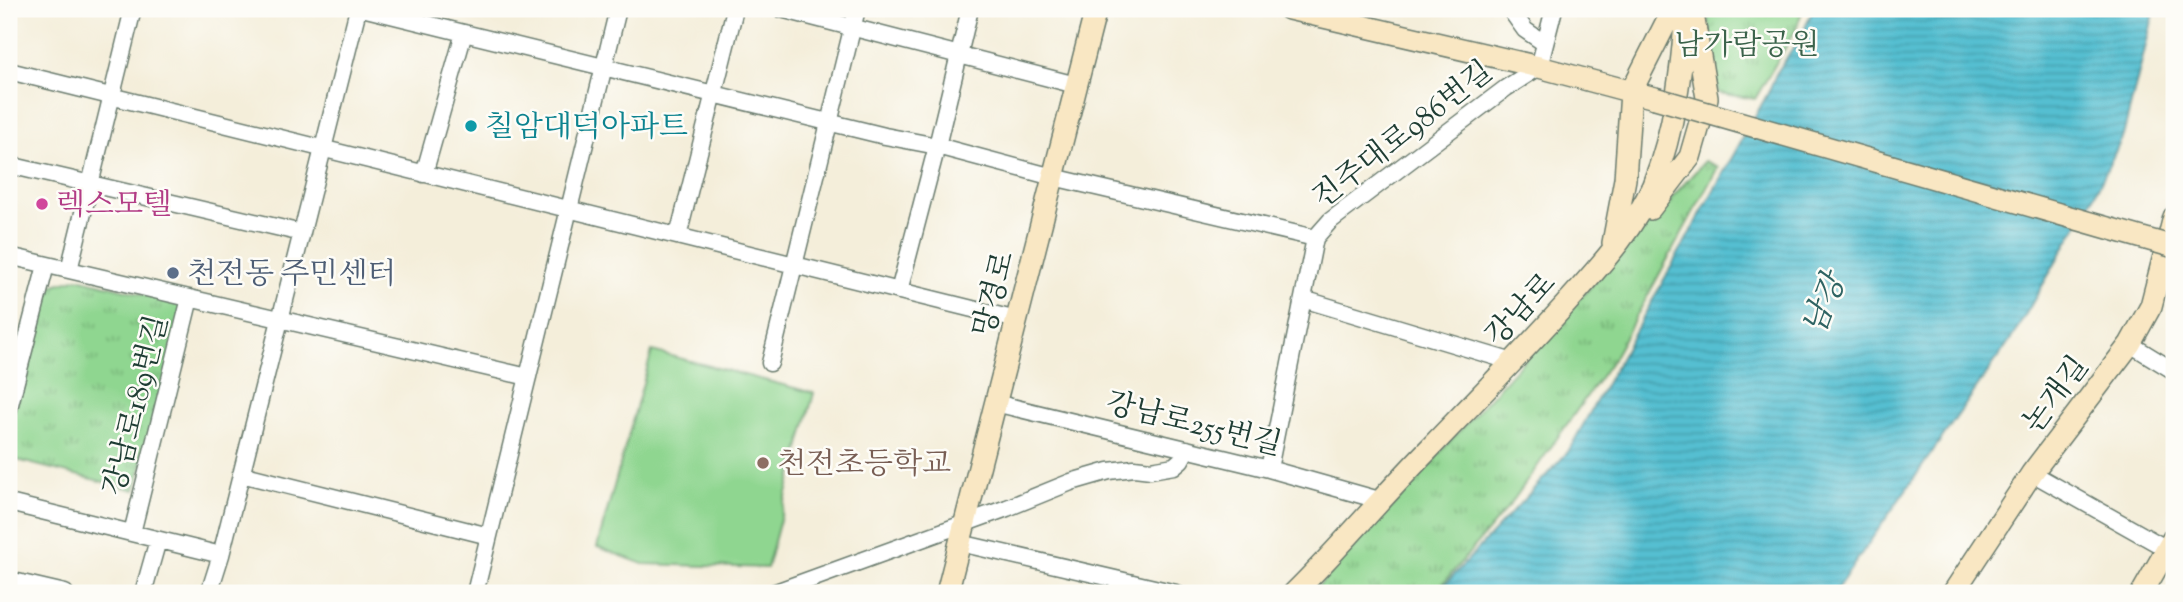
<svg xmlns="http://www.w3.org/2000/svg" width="2183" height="602" viewBox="0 0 2183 602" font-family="'Sorts Mill Goudy','Noto Serif KR',serif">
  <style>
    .grass { fill: #8fd690; stroke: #578a62; stroke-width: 2 }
    .park { fill: url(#park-tufts); stroke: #578a62; stroke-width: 2 }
    .water { fill: url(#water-rules); stroke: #3a7e82; stroke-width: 2 }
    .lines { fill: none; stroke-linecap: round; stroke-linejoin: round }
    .street-casing { stroke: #6a7b6e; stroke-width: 19 }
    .secondary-casing { stroke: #6a7b6e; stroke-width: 24 }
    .street { stroke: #fff; stroke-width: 16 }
    .secondary { stroke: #f9e7c3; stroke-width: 21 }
    .secondary-bridge-casing { stroke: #6a7b6e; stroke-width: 24; stroke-linecap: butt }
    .secondary-bridge { stroke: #f9e7c3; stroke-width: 21 }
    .culture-dot { fill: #0f9aa8; stroke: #fdfcf7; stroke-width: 2.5 }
    .hotel-dot { fill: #d1479c; stroke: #fdfcf7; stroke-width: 2.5 }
    .service-dot { fill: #5c6f8a; stroke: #fdfcf7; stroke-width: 2.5 }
    .education-dot { fill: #8d6e63; stroke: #fdfcf7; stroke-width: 2.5 }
    .labels { text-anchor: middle; stroke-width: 5; stroke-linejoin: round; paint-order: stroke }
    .park-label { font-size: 30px; fill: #3b634b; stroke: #fdfcf7 }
    .culture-label { font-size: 30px; fill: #0d838f; stroke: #fdfcf7; text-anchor: start }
    .street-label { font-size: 30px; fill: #1f3d34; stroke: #fdfcf7 }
    .hotel-label { font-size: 30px; fill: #b23c85; stroke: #fdfcf7; text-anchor: start }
    .service-label { font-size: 30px; fill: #4e5e75; stroke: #fdfcf7; text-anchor: start }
    .education-label { font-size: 30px; fill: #785e54; stroke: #fdfcf7; text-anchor: start }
    .water-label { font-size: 32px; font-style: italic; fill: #2f6463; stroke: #fdfcf7 }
  </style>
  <defs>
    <pattern id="park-tufts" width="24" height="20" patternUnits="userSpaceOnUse" patternTransform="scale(1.75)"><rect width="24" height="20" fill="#8fd690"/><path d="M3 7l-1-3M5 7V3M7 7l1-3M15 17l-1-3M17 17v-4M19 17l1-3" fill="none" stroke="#74af76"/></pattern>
    <pattern id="water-rules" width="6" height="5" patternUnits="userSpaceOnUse" patternTransform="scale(1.75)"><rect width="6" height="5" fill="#55bfd1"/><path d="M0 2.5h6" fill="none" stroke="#469caa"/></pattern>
  </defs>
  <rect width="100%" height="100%" fill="#fdfcf7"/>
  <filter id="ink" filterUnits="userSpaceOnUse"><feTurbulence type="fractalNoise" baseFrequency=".0143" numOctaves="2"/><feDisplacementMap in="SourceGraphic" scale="14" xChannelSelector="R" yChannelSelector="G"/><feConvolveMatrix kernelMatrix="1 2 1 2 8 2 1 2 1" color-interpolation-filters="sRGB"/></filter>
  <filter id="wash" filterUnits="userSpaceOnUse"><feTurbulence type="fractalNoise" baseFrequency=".00686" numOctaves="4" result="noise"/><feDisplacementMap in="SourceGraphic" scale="28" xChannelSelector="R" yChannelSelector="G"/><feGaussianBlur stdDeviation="1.57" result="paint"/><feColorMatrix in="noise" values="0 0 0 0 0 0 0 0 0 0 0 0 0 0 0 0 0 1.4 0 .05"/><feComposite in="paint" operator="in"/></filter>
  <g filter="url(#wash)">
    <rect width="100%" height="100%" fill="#f4eeda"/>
    <!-- grass -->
    <path class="grass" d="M652 351 814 393 767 568 643 564 597 547Z"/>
    <!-- park -->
    <path class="park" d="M1707 9H1803L1795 31 1755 99 1718 93Z
      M1705 161 1718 167 1613 359 1510 505 1435 593H1312Z
      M78 278 186 305 135 490 9 458V431L44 288Z"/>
    <!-- water -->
    <path class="water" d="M1813 9H2155L2123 136 2091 202 2013 336 1834 593H1437L1568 452 1768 93 1776 74 1802 35Z"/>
  </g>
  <g filter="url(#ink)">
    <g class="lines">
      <defs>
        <path id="street" d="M366 9 885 136 937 146 1053 177 1315 238
          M781 9 1076 85
          M1510 9 1525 30 1544 43
          M9 71 1017 320
          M9 165 302 233
          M424 174 464 33
          M678 236 735 9
          M9 256 528 377
          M69 270 133 9
          M899 291 937 146 970 9
          M1303 299 1513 362
          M2130 344 2174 371
          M770 363 857 9
          M995 403 1269 469 1379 500
          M9 408 46 265
          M1269 469 1315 238 1330 221 1506 88 1539 67 1554 9
          M2032 473 2167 549
          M241 474 489 536
          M9 503 221 555
          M132 533 190 298
          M960 543 1176 593
          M9 580 65 593
          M143 593 158 540
          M209 593 221 555 358 9
          M475 593 618 9
          M773 593 1007 508 1071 482 1109 471 1134 468 1151 470 1174 466 1181 460 1187 449"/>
        <path id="secondary" d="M1289 9 1539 67 1655 98
          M1650 209 1690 157 1707 98 1694 20
          M1613 243 1625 179 1631 92 1673 9
          M947 593 1096 9
          M1294 593C1340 548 1382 497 1428 450 1474 402 1521 354 1566 304 1598 268 1634 230 1653 185 1675 129 1682 68 1686 9
          M1953 593 2032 473 2130 344 2151 306 2174 217
          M2142 593 2174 537"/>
      </defs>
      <!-- street casing -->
      <use href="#street" class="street-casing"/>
      <!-- secondary casing -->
      <use href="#secondary" class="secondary-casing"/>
      <!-- street -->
      <use href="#street" class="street"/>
      <!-- secondary -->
      <use href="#secondary" class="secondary"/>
      <defs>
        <path id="secondary-bridge" d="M1655 98 2174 247"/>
      </defs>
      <!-- secondary-bridge casing -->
      <use href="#secondary-bridge" class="secondary-bridge-casing"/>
      <!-- secondary-bridge -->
      <use href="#secondary-bridge" class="secondary-bridge"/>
    </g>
  </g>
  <!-- markers -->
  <circle class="culture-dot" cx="471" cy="126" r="7"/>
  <circle class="hotel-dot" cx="42" cy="204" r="7"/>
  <circle class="service-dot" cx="173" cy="273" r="7"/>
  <circle class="education-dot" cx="763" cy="463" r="7"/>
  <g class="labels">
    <!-- park labels -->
    <g class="park-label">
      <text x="1747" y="54">남가람공원</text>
    </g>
    <!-- culture labels -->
    <g class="culture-label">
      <text x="485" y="136">칠암대덕아파트</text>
    </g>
    <!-- street labels -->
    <g class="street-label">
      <text transform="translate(1402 134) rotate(-38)" y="10">진주대로986번길</text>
      <text transform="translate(993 294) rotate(-76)" y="10">망경로</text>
      <text transform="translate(1520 309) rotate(-47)" y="10">강남로</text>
      <text transform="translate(2055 394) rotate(-53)" y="10">논개길</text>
      <text transform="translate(135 405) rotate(-76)" y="10">강남로189번길</text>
      <text transform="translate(1194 423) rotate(14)" y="10">강남로255번길</text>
    </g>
    <!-- hotel labels -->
    <g class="hotel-label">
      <text x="56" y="214">렉스모텔</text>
    </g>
    <!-- service labels -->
    <g class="service-label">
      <text x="187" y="283">천전동 주민센터</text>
    </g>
    <!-- education labels -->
    <g class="education-label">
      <text x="777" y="473">천전초등학교</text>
    </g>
    <!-- water labels -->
    <g class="water-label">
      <text transform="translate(1823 304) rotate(-68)" y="11">남강</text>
    </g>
  </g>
  <!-- margin -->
  <rect width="2183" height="602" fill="none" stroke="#fdfcf7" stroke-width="35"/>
</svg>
